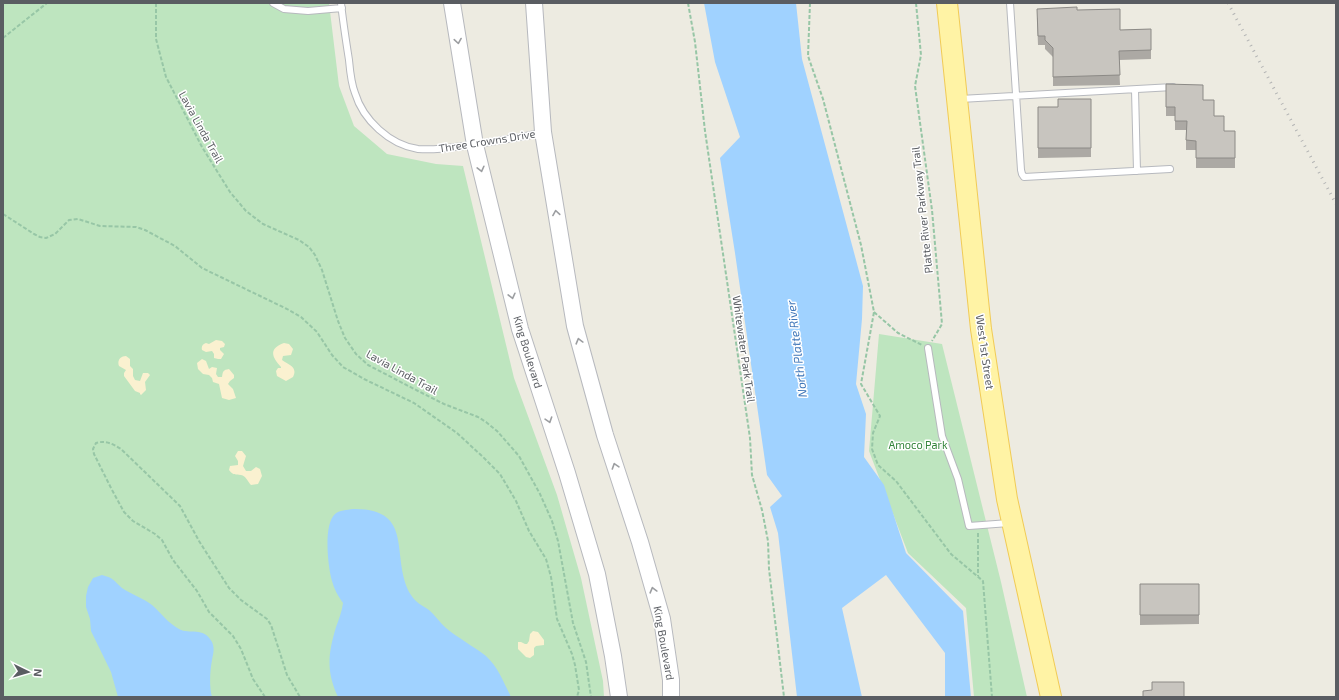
<svg xmlns="http://www.w3.org/2000/svg" width="1339" height="700" viewBox="0 0 1339 700" font-family="'Exo 2',sans-serif">
  <style>
    .green { fill: #bee5bf }
    .sand { fill: #faf1d0 }
    .water { fill: #a0d2ff }
    .lines { fill: none; stroke-linecap: round; stroke-linejoin: round }
    .service-casing { stroke: #b7b9be; stroke-width: 8 }
    .tertiary-casing { stroke: #b7b9be; stroke-width: 18 }
    .primary-casing { stroke: #f1cb56; stroke-width: 22 }
    .path { stroke: #97c6a6; stroke-width: 2; stroke-dasharray: 4 2; stroke-linecap: butt }
    .service { stroke: #fff; stroke-width: 6 }
    .tertiary { stroke: #fff; stroke-width: 16 }
    .primary { stroke: #fff3a5; stroke-width: 20 }
    .rail { stroke: #b3b4b4; stroke-width: 3; stroke-dasharray: 1 5; stroke-linecap: butt }
    .wall { fill: #aca9a4 }
    .building { fill: #c8c5bf; stroke: #8c8a86 }
    .oneway { stroke: #9c9ea1 }
    .labels { text-anchor: middle; stroke-width: 3; stroke-linejoin: round; paint-order: stroke }
    .street-label { font-size: 11px; fill: #5a5d62; stroke: #fff }
    .park-label { font-size: 11px; fill: #35863c; stroke: #fff }
    .water-label { font-size: 12px; font-style: italic; fill: #4077b9; stroke: #fff }
  </style>
  <rect width="100%" height="100%" fill="#edebe1"/>
  <!-- green -->
  <path class="green" d="M3 3H329L339 86 354 126 387 154 436 164 463 166 514 378 557 495 581 578 603 681 604 697H3Z
    M879 334 942 344 1001 582 1027 697H974L966 608 908 553 869 451Z"/>
  <!-- sand -->
  <path class="sand" d="M216 340 222 341 225 344 224 347 220 348V350L224 354 221 359H218L214 358V354L212 351 206 352 202 350C201 346 203 344 206 343L209 344Z
    M284 343 289 344 293 349 291 355 283 356 282 360C289 365 298 367 293 377L286 381 277 376 276 371 278 368H281V367C272 357 268 349 284 343Z
    M126 356 130 359V366L133 369V376L135 380 140 381 143 373H148L150 375 145 382 146 390 141 395 140 394V393L135 391 124 376V373L126 370 119 366C117 361 120 356 126 356Z
    M202 359 206 361 209 369 212 367 217 368 216 374 218 377H222C223 371 223 370 229 369L234 375V378L230 381 228 384 233 389 236 398 229 400 222 398 219 384 213 382 212 378 209 375 203 374 198 369 197 363Z
    M238 451H242L246 456 243 466 246 471H251L256 467 260 469 262 476 258 484 251 485C248 482 246 476 241 475 235 474 234 476 229 470L230 466 238 465V461L235 456Z
    M533 631 538 632 544 640V645L536 646 534 648V655L530 658 526 657 518 649V642H521L525 644H527L529 641 530 634Z"/>
  <!-- water -->
  <path class="water" d="M704 3H796L802 59 863 286 862 319 856 384 866 414 864 457 884 485 906 553 963 611 971 697H945V653L886 575 842 608 862 697H797L778 533 770 507 782 496 767 475 735 253 720 158 740 137 715 62Z
    M353 509C417 508 389 559 411 595 416 603 422 605 429 610 435 615 440 623 446 628 458 638 473 646 486 656 498 667 504 683 511 697H338C326 671 328 654 336 627 339 619 342 611 343 603 338 596 334 589 332 581 328 567 323 525 335 514 339 510 347 510 353 509Z
    M102 575C114 578 114 581 122 588 131 594 143 598 152 605 161 613 168 623 179 629 190 635 203 626 212 642 215 649 213 654 212 660 210 671 209 686 212 697H118L111 672 91 631 90 619 86 607V596L88 587 93 578Z"/>
  <g class="lines">
    <defs>
      <path id="service" d="M273 3 284 9 308 11 342 8
        M341 3C343 22 346 41 349 60 350 71 351 83 355 93 363 120 390 145 418 149 431 150 442 149 455 147 484 144 513 138 542 133
        M1010 3 1021 170 1022 174 1024 177 1170 169
        M1135 90 1137 171
        M960 99 1173 87
        M928 348 942 436 958 479 969 526 1009 523"/>
      <path id="tertiary" d="M452 3 475 145 520 329 567 473 597 574 613 656 619 697
        M534 3 543 132 575 326 605 435 640 542 662 619 671 680V697"/>
      <path id="primary" d="M947 3 981 329 1007 499 1051 697"/>
    </defs>
    <!-- service casing -->
    <use href="#service" class="service-casing"/>
    <!-- tertiary casing -->
    <use href="#tertiary" class="tertiary-casing"/>
    <!-- primary casing -->
    <use href="#primary" class="primary-casing"/>
    <!-- path -->
    <path class="path" d="M156 3V39L166 77 202 147 230 192 246 211 263 224 299 240 309 247 315 255 322 270 338 321 345 338 356 354 368 365 418 391 444 404 478 417 486 422 497 431 519 456 540 494 552 521 558 541 573 623 586 662 591 697
      M688 3 695 42 705 131 750 438 752 475 762 510 768 541 769 569 784 697
      M810 3 808 56 823 99 861 245 874 312 861 384 880 416 873 433 872 449 878 465 896 481 951 554 983 581 992 697
      M916 3 921 55 915 86 932 210 942 324 932 341
      M3 38 47 3
      M3 214 34 234 40 237 46 238 55 234 69 220 78 219 100 226 136 227 145 230 175 246 202 268 287 309 301 317 317 332 332 355 343 367 364 379 414 403 457 433 483 457 500 474 516 501 529 531 546 559 551 577 557 619 572 654 575 665 579 690 577 697
      M874 312 898 333 922 345
      M978 533V576
      M265 697 253 679 241 649 233 636 209 612 197 591 173 560 162 540 155 534 133 521 124 512 111 488 94 454 93 449 96 443C106 440 113 444 121 449L180 506 199 541 229 588 241 600 267 619 271 625 287 675 300 697"/>
    <!-- service -->
    <use href="#service" class="service"/>
    <!-- tertiary -->
    <use href="#tertiary" class="tertiary"/>
    <!-- primary -->
    <use href="#primary" class="primary"/>
    <!-- rail -->
    <path class="rail" d="M1228 3 1336 204"/>
  </g>
  <!-- wall -->
  <path class="wall" d="M1077 10 1120 30 1151 29V59L1119 60 1120 85 1053 86V57L1045 49V45H1038L1037 18Z
    M1166 84 1203 100 1224 131H1235V168H1196V150H1186V130H1175V116H1166Z
    M1091 99V157L1038 158V107H1058Z
    M1140 584H1199V624L1140 625Z"/>
  <!-- building -->
  <path class="building" d="M1077 7V10L1120 9V30L1151 29V50L1119 51 1120 75 1053 77V48L1045 40V36H1038L1037 9Z
    M1166 84 1203 85V100H1214V116H1224V131H1235V158H1196V141L1186 140 1187 121H1175V107H1166Z
    M1058 99H1091V148H1038V107H1058Z
    M1140 584H1199V615H1140Z
    M1152 682H1184V697H1143V691L1152 690Z"/>
  <!-- one-way arrows -->
  <defs><path id="oneway-chevron" d="M-2-3.5L2.5 0L-2 3.5" fill="none" stroke-width="1.6" stroke-linecap="round" stroke-linejoin="round"/></defs>
  <g class="oneway">
    <use href="#oneway-chevron" transform="translate(458 41) rotate(81)"/>
    <use href="#oneway-chevron" transform="translate(481 169) rotate(76)"/>
    <use href="#oneway-chevron" transform="translate(556 213) rotate(-99)"/>
    <use href="#oneway-chevron" transform="translate(512 296) rotate(76)"/>
    <use href="#oneway-chevron" transform="translate(579 341) rotate(-105)"/>
    <use href="#oneway-chevron" transform="translate(549 420) rotate(72)"/>
    <use href="#oneway-chevron" transform="translate(615 466) rotate(-108)"/>
    <use href="#oneway-chevron" transform="translate(653 590) rotate(-105)"/>
  </g>
  <g class="labels">
    <!-- street labels -->
    <g class="street-label">
      <text transform="translate(201 127) rotate(61)" y="4">Lavia Linda Trail</text>
      <text transform="translate(487 141) rotate(-9)" y="4">Three Crowns Drive</text>
      <text transform="translate(922 210) rotate(-96)" y="4">Platte River Parkway Trail</text>
      <text transform="translate(744 349) rotate(82)" y="4">Whitewater Park Trail</text>
      <text transform="translate(528 352) rotate(73)" y="4">King Boulevard</text>
      <text transform="translate(985 352) rotate(82)" y="4">West 1st Street</text>
      <text transform="translate(402 372) rotate(29)" y="4">Lavia Linda Trail</text>
      <text transform="translate(664 643) rotate(80)" y="4">King Boulevard</text>
    </g>
    <!-- park labels -->
    <g class="park-label">
      <text x="918" y="449">Amoco Park</text>
    </g>
    <!-- water labels -->
    <g class="water-label">
      <text transform="translate(797 349) rotate(-97)" y="4">North Platte River</text>
    </g>
  </g>
  <!-- border -->
  <rect width="1339" height="700" fill="none" stroke="#5a5d62" stroke-width="8"/>
  <!-- north arrow -->
  <g transform="translate(28 672) rotate(95)" stroke="#ffffff" stroke-width="3" paint-order="stroke">
  <path d="M0-3L7 15L0 10L-7 15Z" fill="#5a5d62"/>
  <text y="-6" font-size="11" font-weight="bold" text-anchor="middle" fill="#5a5d62">N</text>
  </g>
</svg>
